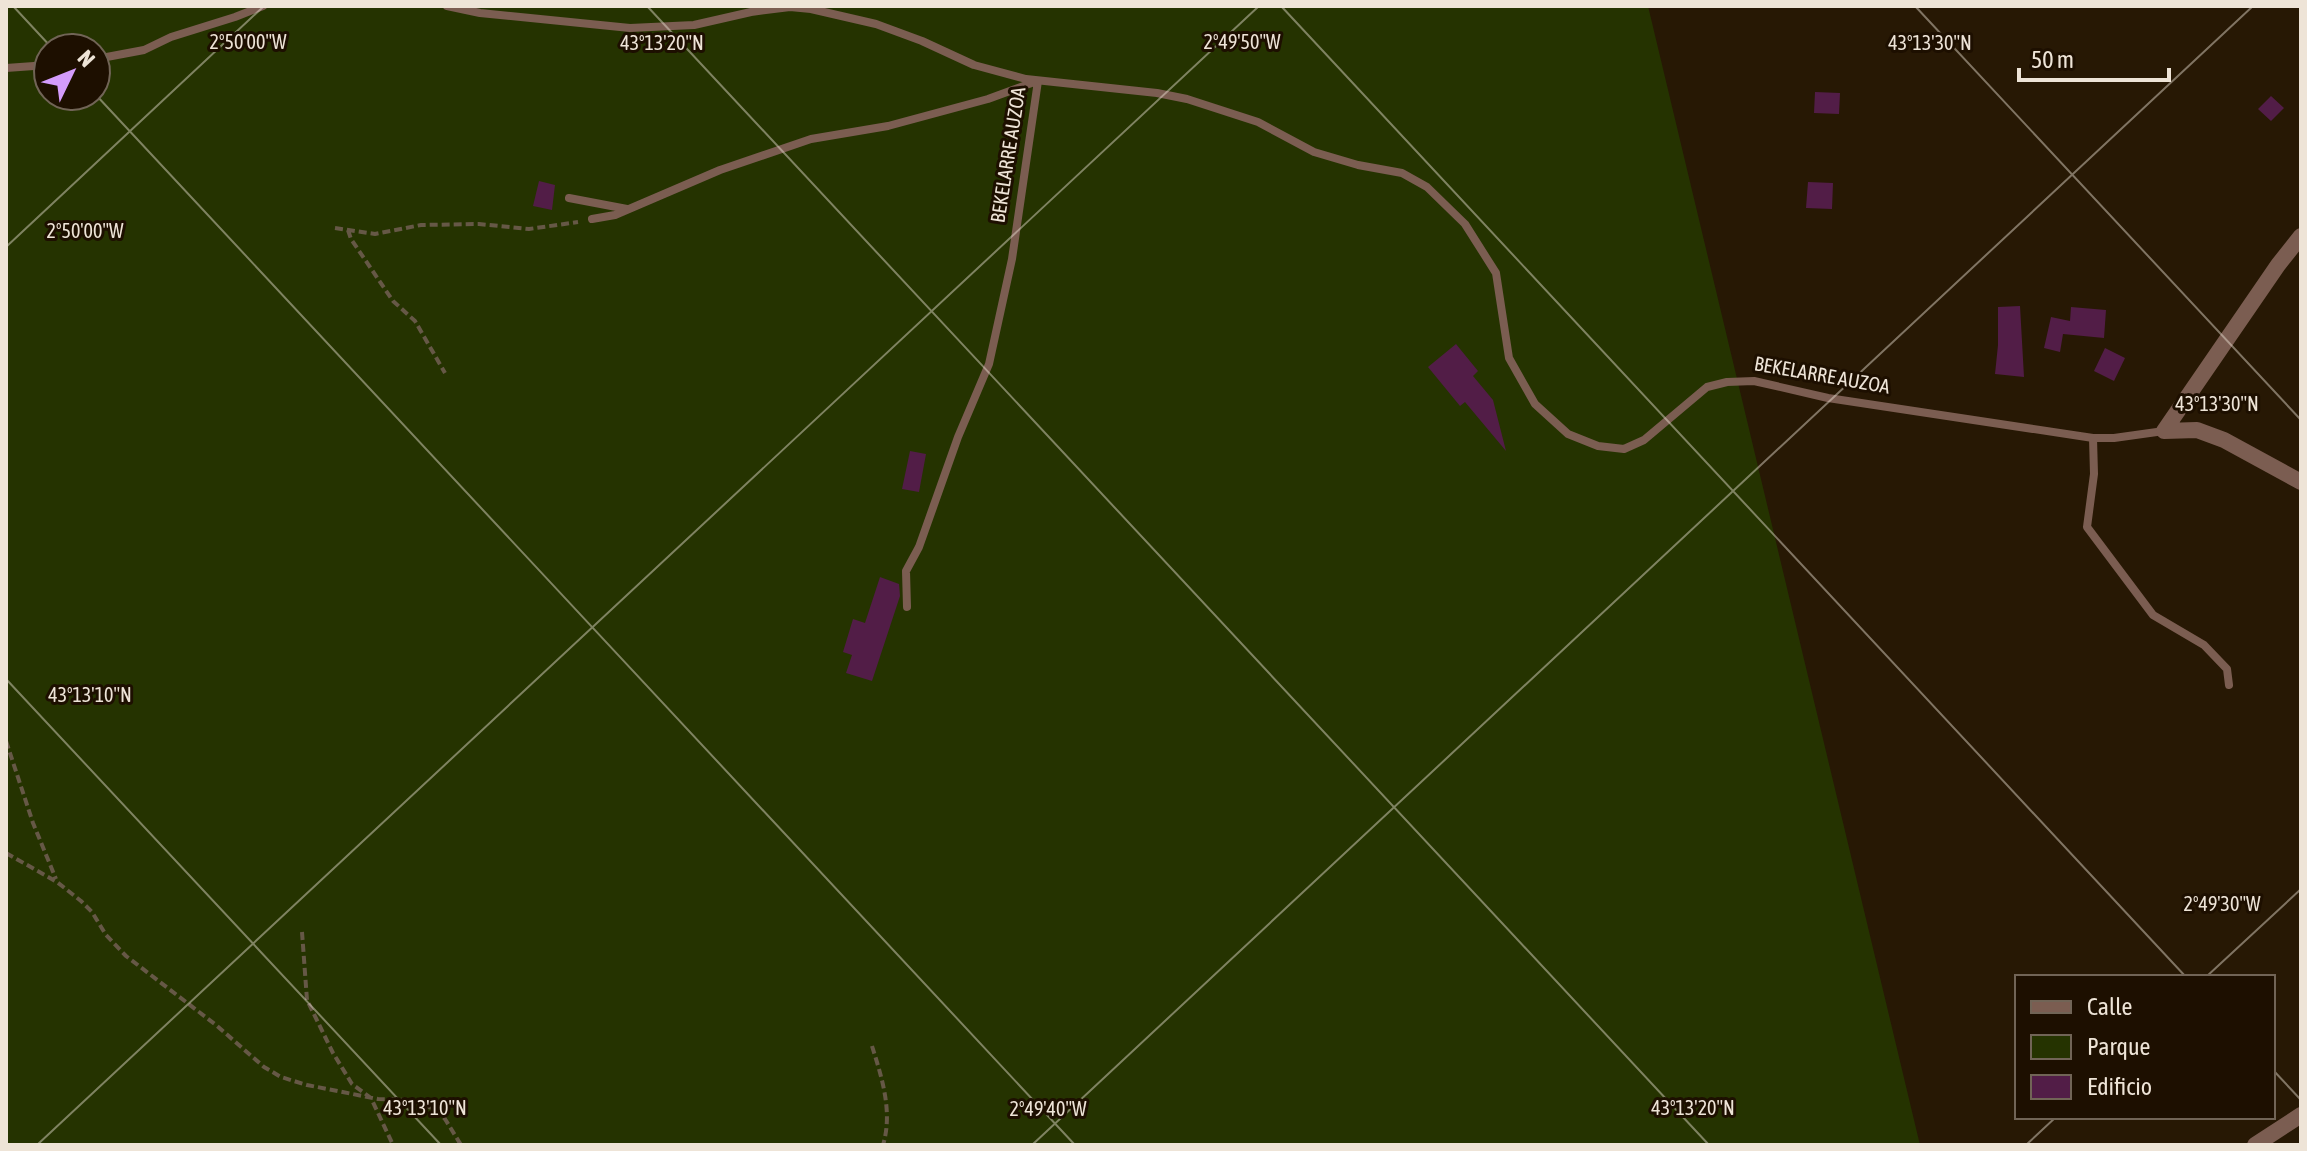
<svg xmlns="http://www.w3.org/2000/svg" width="2307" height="1151" viewBox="0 0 2307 1151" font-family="'Asap Condensed',sans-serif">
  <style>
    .green { fill: #253300; fill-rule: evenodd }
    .building { fill: #521d47 }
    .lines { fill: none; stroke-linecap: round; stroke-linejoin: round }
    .path { stroke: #665846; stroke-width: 4; stroke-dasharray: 8 4; stroke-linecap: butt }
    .lane { stroke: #7b5d51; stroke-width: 8 }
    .street { stroke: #7b5d51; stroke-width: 16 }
    .ticks { fill: none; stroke: #eee4d7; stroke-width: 2; stroke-opacity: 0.45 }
    .labels { text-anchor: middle; stroke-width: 6; stroke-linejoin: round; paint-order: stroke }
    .street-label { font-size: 20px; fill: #eee4d7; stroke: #1d0f00 }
    .ticks-label { font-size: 20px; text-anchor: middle; fill: #eee4d7; stroke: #1d0f00; stroke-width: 6; stroke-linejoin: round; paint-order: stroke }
  </style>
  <rect width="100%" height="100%" fill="#271804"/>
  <!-- green -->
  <path class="green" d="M6 6H1648L1920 1145H6ZM48 48H96V96H48Z"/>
  <!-- building -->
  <path class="building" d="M1815 92 1840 93 1839 114 1814 113Z
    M2271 96 2284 108 2271 121 2258 109Z
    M539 181 555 185 552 210 533 206Z
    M1808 182 1833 183 1832 209 1806 208Z
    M2020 306 2024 377 1995 374 1998 345V307Z
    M2071 307 2106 310 2104 338 2063 334 2060 352 2044 348 2051 317 2070 321Z
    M1456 344 1478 371 1473 376 1493 400 1506 451 1465 402 1460 406 1428 367Z
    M2105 348 2125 358 2114 381 2094 371Z
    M910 451 926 454 919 492 902 489Z
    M880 577 899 584 900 596 872 681 846 673 852 655 843 652 853 619 865 623Z"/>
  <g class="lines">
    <!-- path -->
    <path class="path" d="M335 228 375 234 421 225 479 224 529 229 578 222
      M348 230 351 239 393 301 415 321 445 373
      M6 741 33 823 56 879
      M6 853 57 882 81 901 92 912 106 935 126 956 216 1025 264 1067 281 1077 307 1085 378 1099 411 1100 425 1105 436 1110 445 1119 461 1145
      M302 932 307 1000 333 1053 352 1084 371 1098 393 1145
      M872 1046C882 1078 893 1112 883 1145"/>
    <!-- lane -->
    <path class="lane" d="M447 6 480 13 630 28 694 25 751 12 790 7 811 9 876 24 922 41 974 65 1026 79 1157 93 1187 99 1258 122 1314 152 1358 165 1402 173 1427 187 1465 224 1496 273 1509 358 1535 404 1568 434 1598 446 1624 449 1644 440 1707 387 1727 382 1754 381 1828 398 2093 438H2114L2164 431
      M96 59 144 50 171 37 235 17 263 6
      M6 68 48 65
      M569 198 627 209
      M592 219 615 215 720 170 811 139 888 126 988 99 1037 81
      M2093 438 2094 474 2087 527 2153 615 2204 645 2227 669 2229 685
      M907 607 906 571 919 547 958 437 989 364 1012 259 1038 81"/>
    <!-- street -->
    <path class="street" d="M2164 431 2278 265 2301 236
      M2164 431 2197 430 2224 440 2301 482
      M2255 1145 2301 1115"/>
  </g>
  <!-- ticks -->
  <path class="ticks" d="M13 6 52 48M647 6 1709 1145M1281 6 2186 977M1915 6 2301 420M96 95 1075 1145M6 247 264 6M6 679 441 1145M2206 977 2301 889M2273 1070 2301 1100M37 1145 1259 6M1032 1145 2253 6M2026 1145 2056 1117"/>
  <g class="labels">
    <!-- street labels -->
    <g class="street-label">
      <text transform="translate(1008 155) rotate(-81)" y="7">BEKELARRE AUZOA</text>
      <text transform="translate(1822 375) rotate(10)" y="7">BEKELARRE AUZOA</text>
    </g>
  </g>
  <g class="ticks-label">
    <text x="248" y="49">2°50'00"W</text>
    <text x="1242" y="49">2°49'50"W</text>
    <text x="662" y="50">43°13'20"N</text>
    <text x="1930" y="50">43°13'30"N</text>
    <text x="85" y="238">2°50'00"W</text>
    <text x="2217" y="411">43°13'30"N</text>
    <text x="90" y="702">43°13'10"N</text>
    <text x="2222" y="911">2°49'30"W</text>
    <text x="425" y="1115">43°13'10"N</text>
    <text x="1693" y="1115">43°13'20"N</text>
    <text x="1048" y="1116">2°49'40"W</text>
  </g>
  <!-- border -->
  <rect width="2307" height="1151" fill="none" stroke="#eee4d7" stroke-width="16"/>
  <!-- legend -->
  <rect x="2015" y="975" width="260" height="144" fill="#1d0f00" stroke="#716456" stroke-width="2"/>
  <rect x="2031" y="1001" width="40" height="12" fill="#7b5d51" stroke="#716456" stroke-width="2"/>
  <text x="2087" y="1015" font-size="24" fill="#eee4d7">Calle</text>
  <rect x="2031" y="1035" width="40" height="24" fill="#253300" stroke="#716456" stroke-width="2"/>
  <text x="2087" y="1055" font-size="24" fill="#eee4d7">Parque</text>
  <rect x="2031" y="1075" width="40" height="24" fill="#521d47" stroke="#716456" stroke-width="2"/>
  <text x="2087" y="1095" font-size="24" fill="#eee4d7">Edificio</text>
  <!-- north arrow -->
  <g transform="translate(72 72) rotate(47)"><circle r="38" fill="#1d0f00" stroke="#716456" stroke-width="2"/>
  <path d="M0-6L14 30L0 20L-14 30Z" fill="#d49cfc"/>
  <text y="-12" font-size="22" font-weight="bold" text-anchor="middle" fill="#eee4d7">N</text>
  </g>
  <!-- scale -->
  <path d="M2019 68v12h150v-12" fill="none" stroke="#eee4d7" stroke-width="4"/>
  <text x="2031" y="68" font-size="24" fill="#eee4d7" stroke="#1d0f00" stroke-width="6" paint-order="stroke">50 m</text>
</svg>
